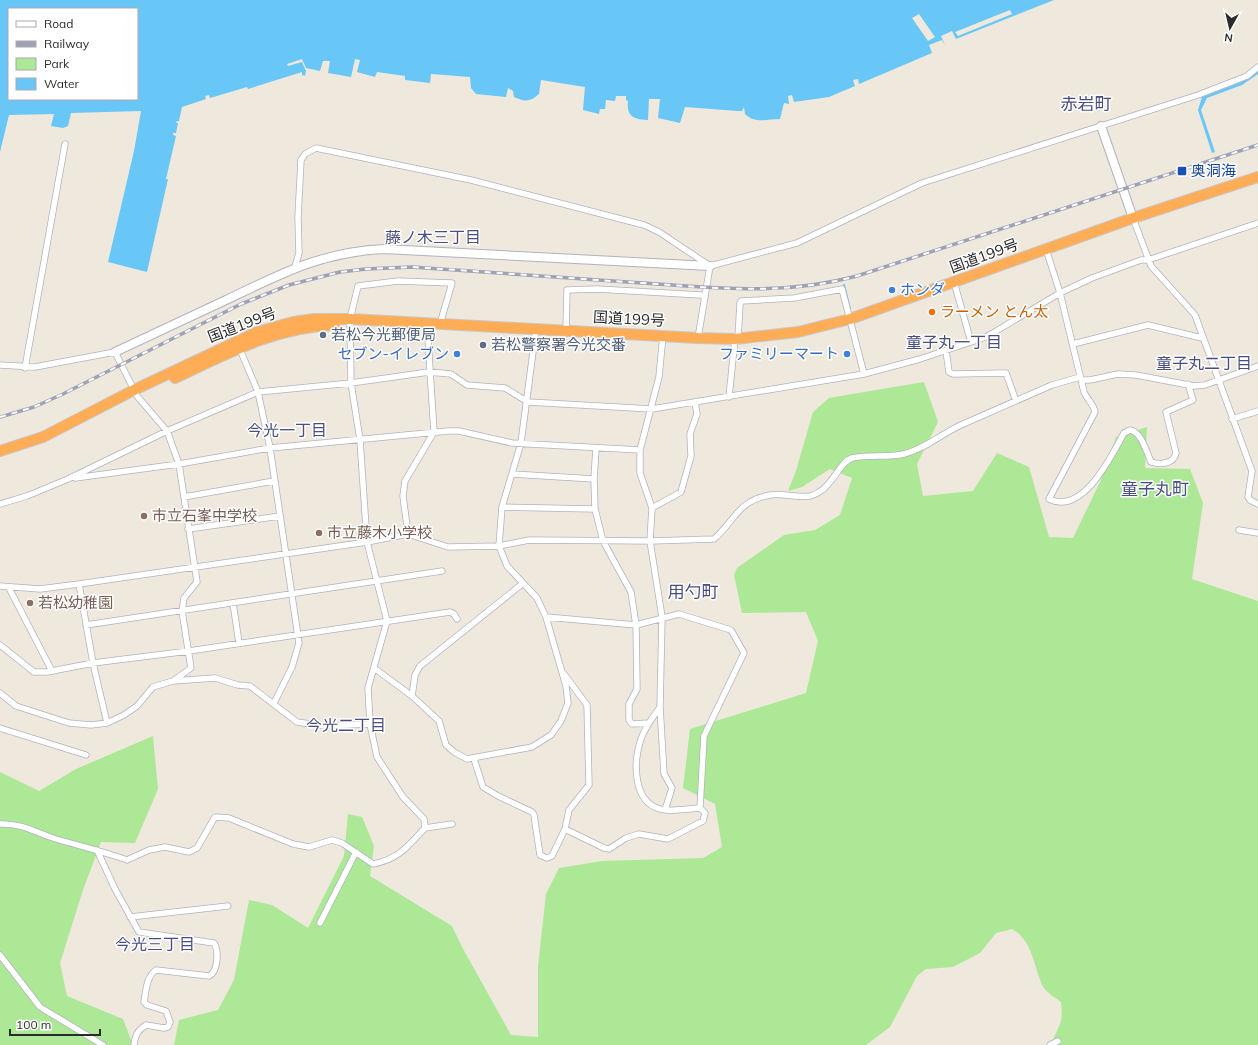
<svg xmlns="http://www.w3.org/2000/svg" width="1258" height="1045" viewBox="0 0 1258 1045" font-family="Mulish,'Noto Sans JP',sans-serif">
  <style>
    .green { fill: #ace896 }
    .water { fill: #69c7f7; fill-rule: evenodd }
    .lines { fill: none; stroke-linecap: round; stroke-linejoin: round }
    .stream { stroke: #69c7f7; stroke-width: 2 }
    .street-casing { stroke: #b1b2c0; stroke-width: 7 }
    .secondary-casing { stroke: #b1b2c0; stroke-width: 10 }
    .highway-casing { stroke: #c8c8c8; stroke-width: 12 }
    .street { stroke: #fff; stroke-width: 5.5 }
    .secondary { stroke: #fff; stroke-width: 8 }
    .highway { stroke: #ffac57; stroke-width: 10 }
    .rail-casing { stroke: #9fa1b7; stroke-width: 3.5 }
    .rail { stroke: #fff; stroke-width: 2; stroke-dasharray: 6; stroke-linecap: butt }
    .transit-dot { fill: #1a4fb4; stroke: #fff; stroke-width: 1.5 }
    .shop-dot { fill: #3f7fe0; stroke: #fff; stroke-width: 1.5 }
    .food-dot { fill: #e8710a; stroke: #fff; stroke-width: 1.5 }
    .service-dot { fill: #5c6f8a; stroke: #fff; stroke-width: 1.5 }
    .education-dot { fill: #8d6e63; stroke: #fff; stroke-width: 1.5 }
    .labels { text-anchor: middle; stroke-width: 3; stroke-linejoin: round; paint-order: stroke }
    .transit-label { font-size: 15px; fill: #164399; stroke: #fff; text-anchor: start }
    .street-label { font-size: 15px; fill: #2b2b2b; stroke: #fff }
    .shop-label { font-size: 15px; fill: #366cbe; stroke: #fff; text-anchor: end }
    .food-label { font-size: 15px; fill: #c56008; stroke: #fff; text-anchor: start }
    .service-label { font-size: 15px; fill: #4e5e75; stroke: #fff; text-anchor: start }
    .education-label { font-size: 15px; fill: #785e54; stroke: #fff; text-anchor: start }
    .neighbourhood-label { font-size: 16px; fill: #484e80; stroke: #fff }
    .quarter-label { font-size: 17px; fill: #484e80; stroke: #fff }
  </style>
  <rect width="100%" height="100%" fill="#eee8dd"/>
  <!-- green -->
  <path class="green" d="M924 382 938 422 917 464 923 496 973 491 997 453 1029 467 1049 537 1073 538 1101 480 1116 437 1147 427 1145 468 1190 469 1203 503 1192 579 1258 601V1045H1051C1058 1025 1064 1025 1061 1002 1056 998 1047 993 1044 988 1033 968 1034 941 1012 929L996 933 980 953 953 967 926 969 917 976 890 1027 866 1045H174L179 1020 218 1010 234 980 249 900 272 905 308 928 344 856 348 814 362 817 374 846 370 876 452 926 462 947 511 1035 538 1037V966L546 894 559 868 602 861 703 858 722 847 715 804 683 788 690 729 806 693 818 641 806 612 742 613 734 575 737 568 784 535 815 530 840 515 852 478 830 469 802 487 788 491 796 471 813 412 829 398Z
    M153 736 158 789 135 843 101 842 83 890 60 963 67 996 123 1019 133 1045H0V772L39 791 76 769Z"/>
  <!-- water -->
  <path class="water" d="M0 0H1054L956 39 952 31 941 36 945 45 942 40 929 45 932 53 859 84 858 79 853 80 855 86 829 97 794 102 792 95 788 96 789 104 784 103 780 119C767 119 755 124 745 114L744 107 742 111H738L685 107 680 123 658 118 660 99H649L648 120C634 120 626 116 628 101L626 100V96H616L615 101 606 100 605 109H600L599 114 583 110 585 87 541 80 539 94C530 102 525 102 514 97L513 91 508 88 506 97 476 94 471 88 470 77 431 74 430 83 405 80V76L377 72 375 77 357 72 360 60 355 59 351 77 328 73 330 61H323L320 71 306 68 302 59 287 64 288 66 302 62 306 71 305 76 302 75V72L248 89 247 87 210 98 209 95 205 96 206 99 182 107 179 121H177L176 123H178L176 133H173V135L176 136 166 179H168L147 272 108 262 134 151 141 111 71 113 68 126 63 128 51 126 54 114 9 115 0 152ZM9 9H137V99H9ZM1010 10 1012 14 958 36 955 32ZM919 14 935 37 928 41 912 18Z
    M1258 71V74L1242 85 1207 98 1201 110 1215 152 1212 153 1198 110 1202 97 1241 82Z"/>
  <g class="lines">
    <!-- stream -->
    <path class="stream" d="M844 285 850 309"/>
    <defs>
      <path id="street" d="M1133 218 1151 266 1195 315 1252 471 1248 497 1250 500 1258 504
        M1046 249 1060 293 1084 392C1087 399 1094 405 1095 412L1049 499C1083 516 1112 455 1124 433L1130 430C1141 431 1147 453 1151 462 1160 465 1174 464 1176 453L1166 412 1193 400 1188 384
        M710 266 797 243 922 183 1198 95 1247 76 1258 67
        M295 267 299 253 298 217 301 160 305 154 316 148 471 180 644 225 659 232 710 266
        M954 282 971 342
        M566 331 567 290 597 289 701 295 705 297
        M663 335 659 377 640 450V473L652 508 650 541 662 617 660 707 664 774 672 788 665 810
        M698 338 710 266
        M738 338 740 303 741 301 794 298 842 289 864 374
        M1073 344 1148 325 1202 338
        M239 347 258 392 270 448 299 643 292 667 274 703
        M946 351 949 372 953 374 1006 373 1016 401
        M0 365 35 367 115 352 137 396 167 431 179 464 197 582 184 598 182 611 191 668 173 681
        M25 368 65 144
        M1081 380H1090L1118 374 1136 375 1194 386 1205 385 1258 366
        M729 397 735 339
        M1232 419 1258 411
        M596 448 594 479 595 509 603 541 631 592 636 625 637 689 629 704V720L632 724 649 723
        M512 474 594 479
        M75 478 179 464 270 448 448 431H459L512 443 640 450
        M184 497 274 481
        M0 504 27 496 68 479 167 431 258 392 351 383 429 372 451 374 467 385 505 388 528 402 652 409 864 374 920 359 986 337 1060 293 1092 278 1141 260H1148L1258 223
        M502 507 595 509
        M652 508 681 492 691 456 690 434 697 414 695 402
        M188 529 280 516
        M1239 530 1258 533
        M408 534 403 496 405 481 434 432 427 324
        M79 584 93 663 107 723
        M0 586 40 589 79 584 367 542 408 534 448 547 499 546 529 540 650 541 714 539C735 521 737 501 770 495 783 493 797 498 810 496 833 490 838 462 852 458 869 454 887 458 904 454 925 449 941 434 961 425L1052 385 1080 377
        M9 588 52 671
        M233 603 239 643
        M546 617 636 625 679 614 731 630 744 653 704 736 700 808 705 813 703 821 668 839 639 834 626 838 609 849 604 848 565 829
        M86 625 442 571
        M0 645 34 672H47L93 663 189 651 450 612 454 614 457 619
        M374 668 412 696 439 721 446 745 454 752 467 759 532 747 551 735 561 721 568 703 566 686 546 617 537 598 507 566 499 546 502 507 521 443 536 329
        M0 693 16 706 69 723 91 725 107 723 124 715 137 706 153 687 173 681 215 678 238 685 250 686 297 722 324 726 370 724
        M412 696 415 675 420 666 522 584
        M660 707C653 717 645 727 641 739 633 763 632 807 666 810 677 811 689 809 700 808
        M0 728 86 755
        M474 759 483 787 498 796 532 812 534 815 540 855 547 858 552 856 565 829 569 810 589 785 587 705 564 674
        M0 824C21 823 37 833 56 839 80 846 104 852 127 860L149 850 165 847 189 852 197 848 215 817 229 818 293 844 309 847 332 840 342 843 373 864C399 859 408 846 425 828L452 824
        M425 828 424 819 403 797 377 757 370 724 368 688 387 621 367 542 360 440 351 383 350 319 358 286 398 281 452 283 440 324
        M97 850 115 889 139 932 214 943C219 951 218 972 209 976L156 970C146 977 146 992 144 1002L147 1005 166 1011 170 1022 168 1027 164 1028 146 1025C138 1030 135 1035 134 1045
        M130 917 228 906
        M320 923 356 852
        M0 955 40 1007 103 1045
        M1050 1045 1058 1041"/>
      <path id="secondary" d="M1101 126 1133 218
        M115 352C152 335 189 317 226 300 281 274 321 252 384 249L710 266"/>
      <path id="highway" d="M175 378C228 353 275 327 335 325
        M0 451 43 437 134 390 257 332 293 322 314 319H350L698 338 735 339 798 332 850 319 1133 218 1258 177"/>
    </defs>
    <!-- street casing -->
    <use href="#street" class="street-casing"/>
    <!-- secondary casing -->
    <use href="#secondary" class="secondary-casing"/>
    <!-- highway casing -->
    <use href="#highway" class="highway-casing"/>
    <!-- street -->
    <use href="#street" class="street"/>
    <!-- secondary -->
    <use href="#secondary" class="secondary"/>
    <!-- highway -->
    <use href="#highway" class="highway"/>
    <defs>
      <path id="rail" d="M0 417 34 407 63 394 241 304 289 285 340 272 366 269 412 267C489 272 566 278 642 283 718 288 782 296 857 276L1258 145"/>
    </defs>
    <!-- rail casing -->
    <use href="#rail" class="rail-casing"/>
    <!-- rail -->
    <use href="#rail" class="rail"/>
  </g>
  <!-- markers -->
  <rect class="transit-dot" x="1177" y="166" width="10" height="10" rx="2"/>
  <g class="shop-dot">
    <circle cx="892" cy="290" r="4"/>
    <circle cx="457" cy="354" r="4"/>
    <circle cx="847" cy="354" r="4"/>
  </g>
  <circle class="food-dot" cx="932" cy="312" r="4"/>
  <g class="service-dot">
    <circle cx="323" cy="335" r="4"/>
    <circle cx="483" cy="345" r="4"/>
  </g>
  <g class="education-dot">
    <circle cx="144" cy="516" r="4"/>
    <circle cx="319" cy="533" r="4"/>
    <circle cx="30" cy="603" r="4"/>
  </g>
  <g class="labels">
    <!-- transit labels -->
    <g class="transit-label">
      <text x="1191" y="176">奥洞海</text>
    </g>
    <!-- street labels -->
    <g class="street-label">
      <text transform="translate(984 256) rotate(-20)" y="5">国道199号</text>
      <text transform="translate(629 319) rotate(3)" y="5">国道199号</text>
      <text transform="translate(242 325) rotate(-21)" y="5">国道199号</text>
    </g>
    <!-- shop labels -->
    <g class="shop-label">
      <text x="900" y="295" text-anchor="start">ホンダ</text>
      <text x="449" y="359">セブン-イレブン</text>
      <text x="839" y="359">ファミリーマート</text>
    </g>
    <!-- food labels -->
    <g class="food-label">
      <text x="940" y="317">ラーメン とん太</text>
    </g>
    <!-- service labels -->
    <g class="service-label">
      <text x="331" y="340">若松今光郵便局</text>
      <text x="491" y="350">若松警察署今光交番</text>
    </g>
    <!-- education labels -->
    <g class="education-label">
      <text x="152" y="521">市立石峯中学校</text>
      <text x="327" y="538">市立藤木小学校</text>
      <text x="38" y="608">若松幼稚園</text>
    </g>
    <!-- neighbourhood labels -->
    <g class="neighbourhood-label">
      <text x="433" y="243">藤ノ木三丁目</text>
      <text x="954" y="348">童子丸一丁目</text>
      <text x="1204" y="369">童子丸二丁目</text>
      <text x="287" y="436">今光一丁目</text>
      <text x="346" y="731">今光二丁目</text>
      <text x="155" y="950">今光三丁目</text>
    </g>
    <!-- quarter labels -->
    <g class="quarter-label">
      <text x="1086" y="110">赤岩町</text>
      <text x="1155" y="495">童子丸町</text>
      <text x="693" y="598">用勺町</text>
    </g>
  </g>
  <!-- legend -->
  <rect x="8" y="8" width="130" height="92" fill="#ffffff" stroke="#aaaaaa"/>
  <rect x="16" y="21" width="20" height="6" fill="#ffffff" stroke="#aaaaaa"/>
  <text x="44" y="28" font-size="12" fill="#2b2b2b">Road</text>
  <rect x="16" y="41" width="20" height="6" fill="#9fa1b7" stroke="#aaaaaa"/>
  <text x="44" y="48" font-size="12" fill="#2b2b2b">Railway</text>
  <rect x="16" y="58" width="20" height="12" fill="#ace896" stroke="#aaaaaa"/>
  <text x="44" y="68" font-size="12" fill="#2b2b2b">Park</text>
  <rect x="16" y="78" width="20" height="12" fill="#69c7f7" stroke="#aaaaaa"/>
  <text x="44" y="88" font-size="12" fill="#2b2b2b">Water</text>
  <!-- north arrow -->
  <g transform="translate(1230 28) rotate(188)" stroke="#ffffff" stroke-width="3" paint-order="stroke">
  <path d="M0-3L7 15L0 10L-7 15Z" fill="#2b2b2b"/>
  <text y="-6" font-size="11" font-weight="bold" text-anchor="middle" fill="#2b2b2b">N</text>
  </g>
  <!-- scale -->
  <path d="M10 1029v6h90v-6" fill="none" stroke="#2b2b2b" stroke-width="2"/>
  <text x="16" y="1029" font-size="12" fill="#2b2b2b" stroke="#ffffff" stroke-width="3" paint-order="stroke">100 m</text>
</svg>
